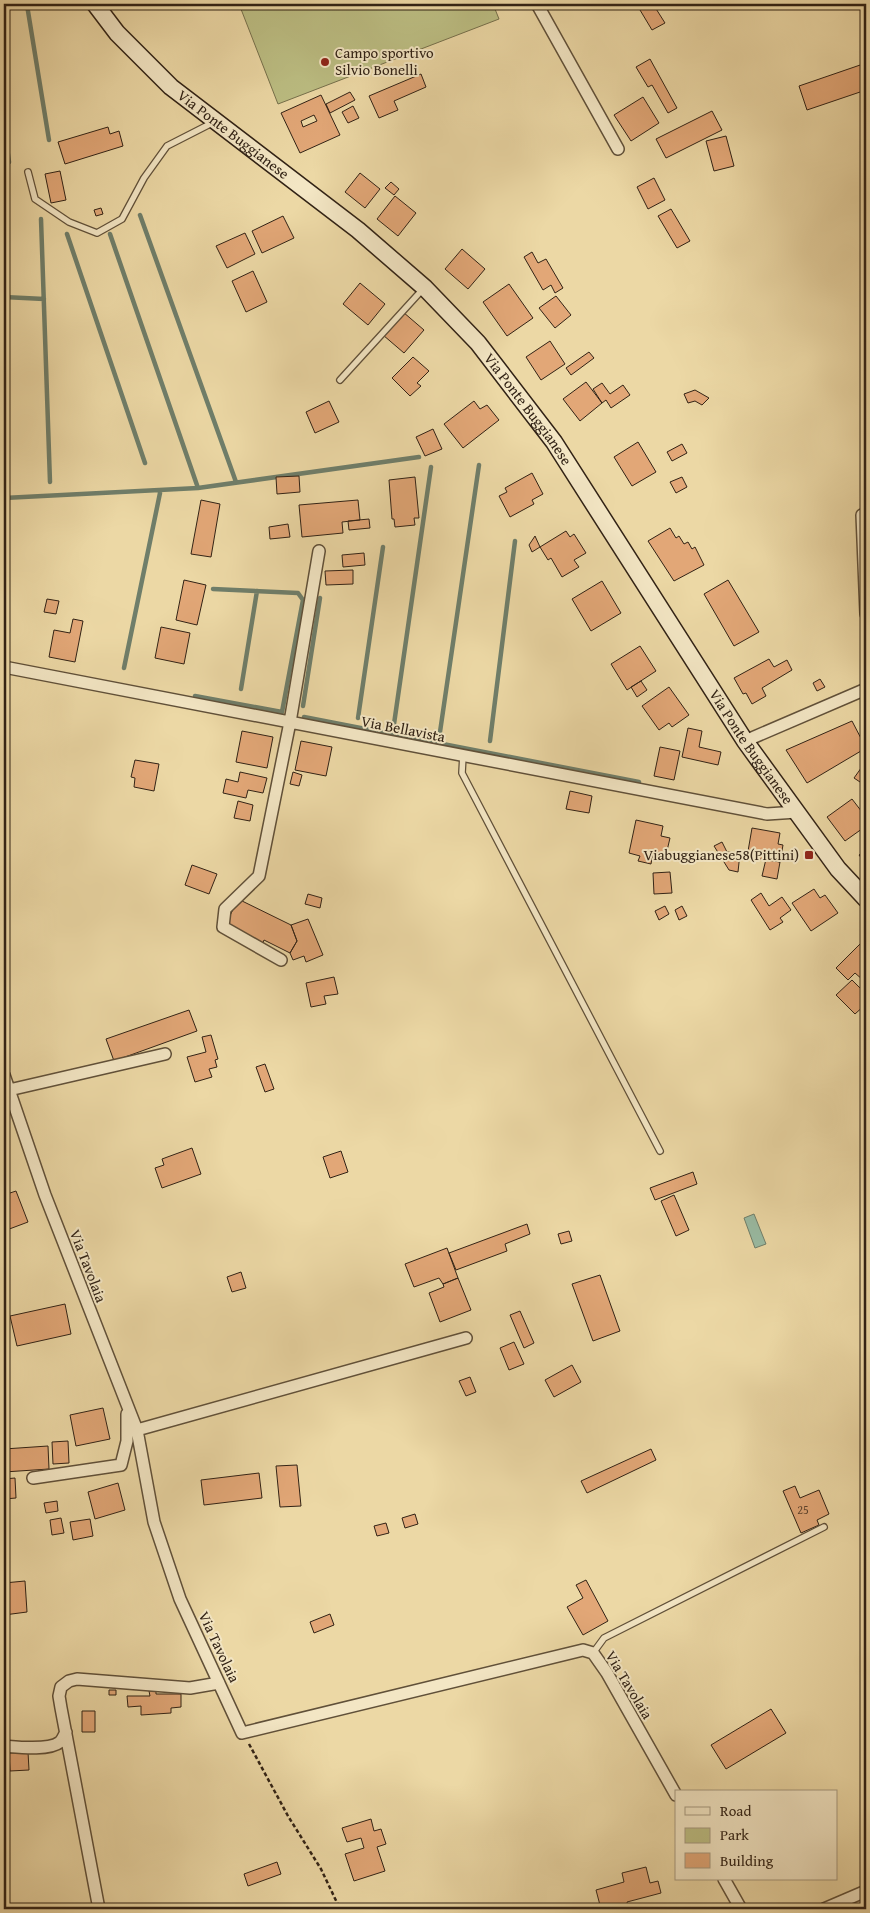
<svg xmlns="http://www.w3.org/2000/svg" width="870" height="1913" viewBox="0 0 870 1913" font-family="'Gentium Book Plus',serif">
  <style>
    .green { fill: #bcbe83; stroke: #76704c }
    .water { fill: #99bba3; stroke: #6f7e6a }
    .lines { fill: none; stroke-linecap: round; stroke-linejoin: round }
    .stream { stroke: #6f7e6a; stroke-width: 4.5 }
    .building { fill: #e2a777; stroke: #312215; fill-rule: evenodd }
    .service-casing { stroke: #605039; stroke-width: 8 }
    .minor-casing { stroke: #605039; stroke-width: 14 }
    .secondary-casing { stroke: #312215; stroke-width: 19 }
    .path { stroke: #312215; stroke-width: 2.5; stroke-dasharray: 4 2.5; stroke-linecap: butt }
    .service { stroke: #f3e6c4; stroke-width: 5.5 }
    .minor { stroke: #f3e6c4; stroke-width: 11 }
    .secondary { stroke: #f3e6c4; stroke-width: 16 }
    .poi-dot { fill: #8f2418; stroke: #f3e6c4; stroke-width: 2 }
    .labels { text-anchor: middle; stroke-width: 4; stroke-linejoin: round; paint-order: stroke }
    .number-label { font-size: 12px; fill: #5d432e }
    .poi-label { font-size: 15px; fill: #312215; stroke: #f3e6c4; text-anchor: start }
    .street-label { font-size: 15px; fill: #312215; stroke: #f3e6c4 }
  </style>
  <rect width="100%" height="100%" fill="#ecd8a5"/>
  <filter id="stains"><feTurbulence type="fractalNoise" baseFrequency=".004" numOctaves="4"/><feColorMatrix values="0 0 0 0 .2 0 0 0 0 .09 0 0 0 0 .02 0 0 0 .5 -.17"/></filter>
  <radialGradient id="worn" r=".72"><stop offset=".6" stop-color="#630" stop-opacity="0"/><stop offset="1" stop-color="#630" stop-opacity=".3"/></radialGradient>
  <!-- green -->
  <path class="green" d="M239 4H493L499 19 278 104Z"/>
  <!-- water -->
  <path class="water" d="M754 1214 766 1244 755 1248 744 1218Z"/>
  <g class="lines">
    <!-- stream -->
    <path class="stream" d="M27 5 49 140
      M4 125 9 162H4
      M140 215 236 482
      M41 219 50 482
      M67 234 145 463
      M110 234 198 488
      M4 297 44 299
      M4 498 198 488 419 457
      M124 668 160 493
      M241 689 257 591
      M195 696 282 712 303 600 298 593 213 589
      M303 706 320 598
      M304 717 639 782
      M358 718 383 547
      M394 724 431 467
      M440 732 479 465
      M490 741 515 541"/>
  </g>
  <!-- building -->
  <path class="building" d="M639 4H653L665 23 652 30 637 5Z
    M650 59 677 108 668 113 652 85 648 87 636 67Z
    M866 63V90L807 110 799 86Z
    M421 74 426 87 394 101 398 110 379 118 369 96Z
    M350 92 355 100 330 113 326 104Z
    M321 95 340 135 300 153 281 113ZM314 115 317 121 303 127 301 121Z
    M643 97 659 123 631 141 614 115Z
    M353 106 359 118 348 123 342 112Z
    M712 111 722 130 666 158 656 139Z
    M108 127 110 134 119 131 123 146 65 164 58 142Z
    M726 136 734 166 714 171 706 141Z
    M60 171 66 200 51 203 45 174Z
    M360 173 380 189 365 208 345 192Z
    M654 178 665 200 648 209 637 187Z
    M391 182 399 189 394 195 385 188Z
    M395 196 416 213 398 236 377 219Z
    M101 208 103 214 96 216 94 210Z
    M671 209 690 241 677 248 658 216Z
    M283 216 294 238 262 253 252 231Z
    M245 233 255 254 227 268 216 246Z
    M462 249 485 269 468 289 445 269Z
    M532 252 538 263 546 259 563 288 555 293 551 285 543 290 524 257Z
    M253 271 267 302 246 312 232 281Z
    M360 283 385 304 368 325 343 304Z
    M509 284 533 318 507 336 483 302Z
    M556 296 571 315 555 328 539 308Z
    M403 312 424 330 404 353 383 335Z
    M550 341 565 364 541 380 526 357Z
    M589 352 594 358 571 375 566 368Z
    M413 357 429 371 417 383 421 386 410 396 392 378Z
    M586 382 602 403 580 421 563 399Z
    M602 383 610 394 623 385 630 395 611 408 606 400 602 403 593 389Z
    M695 390 709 398 702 405 695 401 688 403 684 394Z
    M329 401 339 422 315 433 306 412Z
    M474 401 480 409 487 405 499 420 463 448 444 424Z
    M433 429 442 449 425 456 416 437Z
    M638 442 656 472 632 486 614 457Z
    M682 444 687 453 672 461 667 452Z
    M532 473 543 494 532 500 534 504 510 517 499 496 507 492 505 488Z
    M299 476 300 492 277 494 276 477Z
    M415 477 419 518H414L415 525 395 527 394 519H392L389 480Z
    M682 477 687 487 676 493 670 482Z
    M201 500 220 504 211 557 191 554Z
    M358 500 360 520 342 522 343 533 302 537 299 505Z
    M369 519 370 528 349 530 348 521Z
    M288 524 290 537 270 539 269 527Z
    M670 528 676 538 679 536 684 544 688 542 692 549 695 547 704 565 674 581 648 541Z
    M566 531 570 537 574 534 586 553 574 560 579 567 562 577 551 558 548 560 540 547Z
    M535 536 540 547 532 552 529 545Z
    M364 553 365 565 343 567 342 555Z
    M353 570V584L326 585 325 571Z
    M184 580 206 585 197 625 176 620Z
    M728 580 759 632 734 646 704 594Z
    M602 581 621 613 591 631 572 599Z
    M47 599 59 601 56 614 44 612Z
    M73 619 83 621 75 662 49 657 54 630 70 633Z
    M161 627 190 633 184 664 155 658Z
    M640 646 656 671 627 690 611 664Z
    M769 659 774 667 787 660 792 670 762 688 766 696 752 704 746 693 743 694 734 678Z
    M820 679 825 687 817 691 813 683Z
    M641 681 647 690 637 697 631 687Z
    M669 687 689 715 672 727 669 723 659 730 642 706Z
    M852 721 866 748 807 783 786 750Z
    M688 728 702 731 699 747 721 752 718 765 682 757Z
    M242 731 273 737 267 768 236 762Z
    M301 741 332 747 326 776 295 770Z
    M660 747 680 751 674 780 654 776Z
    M135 760 159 764 154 791 134 787 135 778 131 777Z
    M864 764 866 766V779L863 784 854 778Z
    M240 772 267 778 263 793 248 790 246 798 223 793 226 779 238 782Z
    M293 772 302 775 299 786 290 784Z
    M570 791 592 796 589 813 566 809Z
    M852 799 862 812 866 809V826L845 841 827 817Z
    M238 801 253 805 250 821 234 818Z
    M636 820 663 826 661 836 670 838 666 855 653 852 651 864 638 861 640 856 629 853Z
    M752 828 780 833 778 844 783 845 780 862 747 857Z
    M722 842 727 852 740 853 738 872 729 870 714 846Z
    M866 850V864L859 855Z
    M766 859 780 862 777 879 762 876Z
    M192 865 217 874 209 894 185 885Z
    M670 872 672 893 654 894 653 873Z
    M814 889 820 898 825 895 838 913 811 931 792 903Z
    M761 893 769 906 782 897 791 910 780 918 783 922 770 930 751 900Z
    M308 894 322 898 320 908 305 904Z
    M238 899 291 925 297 941 290 953 264 940 262 945 225 926Z
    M665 906 669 914 659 920 655 911Z
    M682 906 687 916 679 920 675 910Z
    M308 919 323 955 306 962 304 956 293 960 290 953 297 941 291 925Z
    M864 940 866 943V977L863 980 855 973 848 980 836 968Z
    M334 977 338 994 324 996 326 1004 311 1007 306 983Z
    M852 980 866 994V1004L855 1014 836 995Z
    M189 1010 197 1031 114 1061 106 1039Z
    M211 1035 218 1059 215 1060 217 1067 209 1069 212 1077 195 1082 187 1057 206 1052 202 1037Z
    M265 1064 274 1089 265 1092 256 1067Z
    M192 1148 201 1174 162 1188 155 1168 164 1165 162 1159Z
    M341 1151 348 1172 330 1178 323 1157Z
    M693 1172 697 1184 655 1200 650 1188Z
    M16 1191 28 1222 4 1231V1195Z
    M674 1195 689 1230 676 1236 661 1201Z
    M527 1224 530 1234 505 1244 507 1251 456 1270 449 1253Z
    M569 1231 572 1241 561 1244 558 1234Z
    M447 1248 458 1278 443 1284 439 1278 414 1287 405 1264Z
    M241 1272 246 1288 232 1292 227 1277Z
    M600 1275 620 1331 593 1341 572 1284Z
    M458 1278 471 1310 440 1322 429 1293 444 1287 443 1284Z
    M65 1304 71 1334 17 1346 10 1316Z
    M520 1311 534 1343 524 1348 510 1315Z
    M514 1342 524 1364 509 1370 500 1348Z
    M572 1365 581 1382 554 1397 545 1380Z
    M470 1377 476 1392 466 1396 459 1381Z
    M103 1408 110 1439 76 1446 70 1415Z
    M68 1441 69 1463 53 1464 52 1442Z
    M48 1446 49 1469 4 1472V1449Z
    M651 1449 656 1460 587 1493 581 1481Z
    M297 1465 301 1506 280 1507 276 1466Z
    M259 1473 262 1498 204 1505 201 1480Z
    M15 1478 16 1498 4 1499V1479Z
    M118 1483 125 1510 95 1519 88 1492Z
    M795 1486 800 1498 819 1490 829 1514 817 1520 819 1525 801 1533 783 1491Z
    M57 1501 58 1511 46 1513 44 1503Z
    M415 1514 418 1524 405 1528 402 1518Z
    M61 1518 64 1533 52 1535 50 1520Z
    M90 1519 93 1536 73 1540 70 1522Z
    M386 1523 389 1533 377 1536 374 1526Z
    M586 1580 608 1621 583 1635 567 1607 583 1598 576 1585Z
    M25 1581 27 1612 4 1615V1583Z
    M330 1614 334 1625 314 1633 310 1622Z
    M109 1690H116V1695H109Z
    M156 1690V1694H181V1707L171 1708V1713L141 1715V1706L128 1707 127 1696H150L149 1691Z
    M771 1709 786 1733 726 1769 711 1745Z
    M82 1711H95V1732H82Z
    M28 1752 29 1770 10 1771 9 1753Z
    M371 1819 374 1831 381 1829 386 1844 377 1847 385 1871 354 1881 345 1854 364 1848 361 1838 347 1842 342 1828Z
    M277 1862 281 1874 248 1886 244 1874Z
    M646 1867 650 1883 658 1881 661 1893 627 1902 628 1907 619 1909H601L596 1890 624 1882 622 1873Z"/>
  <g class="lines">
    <defs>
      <path id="service" d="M28 172 35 199 69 222 97 233 122 219 144 178 167 146 214 122
        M340 380 423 289
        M463 755 462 773 660 1151
        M593 1653 604 1638 824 1527"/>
      <path id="minor" d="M537 4 618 149
        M862 515 866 614
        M4 667 767 814 797 812
        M745 741 866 689
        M281 960 223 927 225 909 259 876 290 722 319 551
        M4 1075 45 1195 137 1430 154 1522 180 1599 242 1733 583 1650 593 1653 607 1673 676 1795
        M9 1090 165 1054
        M137 1430 466 1338
        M33 1478 121 1465 127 1441V1414
        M4 1746C17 1747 49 1751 60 1742 63 1739 64 1735 66 1732
        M724 1879 741 1909
        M99 1909 61 1708 59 1696 61 1687 69 1681 77 1679 190 1688 219 1683
        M824 1909 866 1891"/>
      <g id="secondary">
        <path id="s1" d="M95 4 117 33 171 87 358 230 425 288 478 343 554 442 745 741 838 869 866 899"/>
      </g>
    </defs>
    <!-- service casing -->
    <use href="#service" class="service-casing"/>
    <!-- minor casing -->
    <use href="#minor" class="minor-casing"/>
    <!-- secondary casing -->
    <use href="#secondary" class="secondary-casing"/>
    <!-- path -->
    <path class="path" d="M249 1744 288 1816 321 1869 340 1909"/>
    <!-- service -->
    <use href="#service" class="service"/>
    <!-- minor -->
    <use href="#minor" class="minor"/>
    <!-- secondary -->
    <use href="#secondary" class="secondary"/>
  </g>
  <!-- markers -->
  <g class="poi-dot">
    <circle cx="325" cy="62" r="5"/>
    <rect x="804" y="850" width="10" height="10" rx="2.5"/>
  </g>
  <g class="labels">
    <!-- number labels -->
    <g class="number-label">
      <text x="803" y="1514">25</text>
    </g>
    <!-- poi labels -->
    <g class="poi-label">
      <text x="335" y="58">Campo sportivo<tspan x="335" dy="17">Silvio Bonelli</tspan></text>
      <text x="799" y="860" text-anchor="end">Viabuggianese58(Pittini)</text>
    </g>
    <!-- street labels -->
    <g class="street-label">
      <text dy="5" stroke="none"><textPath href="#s1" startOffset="191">Via Ponte Buggianese</textPath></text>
      <text dy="5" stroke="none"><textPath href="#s1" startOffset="596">Via Ponte Buggianese</textPath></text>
      <text transform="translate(403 729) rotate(11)" y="5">Via Bellavista</text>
      <text dy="5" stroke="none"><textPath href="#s1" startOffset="1001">Via Ponte Buggianese</textPath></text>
      <text transform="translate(88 1266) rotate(69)" y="5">Via Tavolaia</text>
      <text transform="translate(219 1647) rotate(65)" y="5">Via Tavolaia</text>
      <text transform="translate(629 1685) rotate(59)" y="5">Via Tavolaia</text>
    </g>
  </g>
  <!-- margin -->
  <rect width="870" height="1913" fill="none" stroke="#ecd8a5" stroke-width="20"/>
  <rect x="5" y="5" width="860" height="1903" fill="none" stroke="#312215" stroke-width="2.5"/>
  <rect x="10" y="10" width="850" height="1893" fill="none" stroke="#312215"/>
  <!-- legend -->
  <rect x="675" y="1790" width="162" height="90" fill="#f3e6c4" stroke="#a5987e"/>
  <rect x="685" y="1807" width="25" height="8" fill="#f3e6c4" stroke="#a5987e"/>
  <text x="720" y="1816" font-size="15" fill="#312215">Road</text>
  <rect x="685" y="1828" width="25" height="15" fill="#bcbe83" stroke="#a5987e"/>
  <text x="720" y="1840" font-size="15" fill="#312215">Park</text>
  <rect x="685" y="1853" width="25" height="15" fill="#e2a777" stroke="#a5987e"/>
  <text x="720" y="1866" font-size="15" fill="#312215">Building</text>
  <rect width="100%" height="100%" filter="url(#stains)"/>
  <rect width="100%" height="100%" fill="url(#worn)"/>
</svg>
